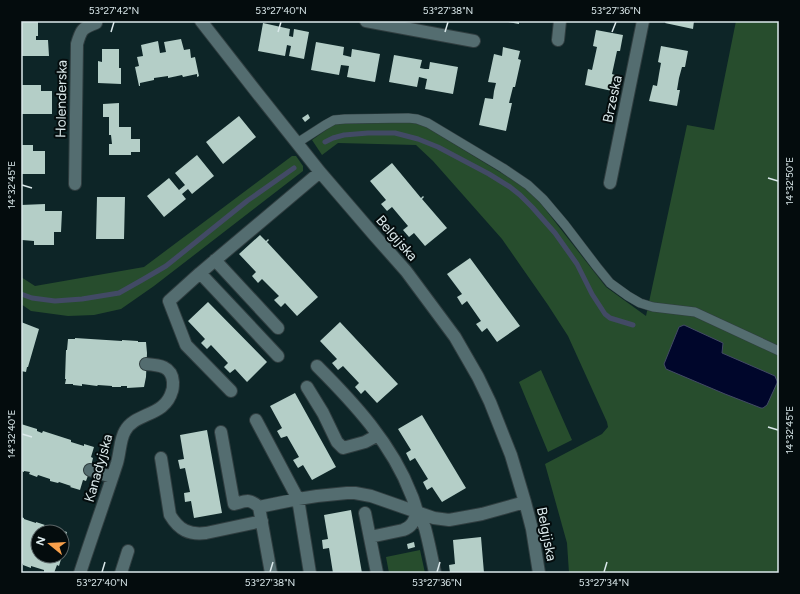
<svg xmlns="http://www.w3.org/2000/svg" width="800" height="594" viewBox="0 0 800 594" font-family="Figtree,sans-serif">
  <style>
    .green { fill: #274d2d }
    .water { fill: #00062b; stroke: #424a65 }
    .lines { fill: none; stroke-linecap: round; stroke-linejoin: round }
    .stream { stroke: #424a65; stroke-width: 5 }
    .building { fill: #b4cec7 }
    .service-casing { stroke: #303e40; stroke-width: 10 }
    .minor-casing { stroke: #303e40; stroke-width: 14 }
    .service { stroke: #546d70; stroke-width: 9 }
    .minor { stroke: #546d70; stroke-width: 12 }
    .ticks { fill: none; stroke: #dbe9eb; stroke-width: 1.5 }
    .labels { text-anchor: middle; stroke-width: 4; stroke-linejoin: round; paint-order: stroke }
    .street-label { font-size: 14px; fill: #dbe9eb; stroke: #040c0d }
    .neatline { fill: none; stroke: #dbe9eb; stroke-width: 1.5 }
    .ticks-label { font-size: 10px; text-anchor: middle; fill: #dbe9eb }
  </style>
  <rect width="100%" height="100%" fill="#0d2527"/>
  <!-- green -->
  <path class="green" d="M736 21H779V573H569L567 543 545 464 602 434 608 427 607 422 568 336 548 305 502 239 433 161 416 145 338 143 322 155 312 140 334 124 418 122 531 191 606 287 646 316 687 125 714 130Z
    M292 156H296L303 166V171L154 286 121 309 94 315 68 316 31 311 21 304V277L35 286 144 267Z
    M541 370 572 440 548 452 519 382Z
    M420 550 425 573H389L386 557Z"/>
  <!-- water -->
  <path class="water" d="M684 325 723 343 722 353 775 376 777 381V383L767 405 763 408H761L725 394 666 369 664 364 679 327Z"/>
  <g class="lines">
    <!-- stream -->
    <path class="stream" d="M325 142 333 138 344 135 368 133H395L418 139 438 147 489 174 510 187 520 195 532 207 555 233 577 264 592 294 605 314 610 318 633 325
      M21 294 32 298 55 301 82 299 119 293 142 280 166 266 247 201 294 168"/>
  </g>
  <!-- building -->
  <path class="building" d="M21 21H38V36H36V40H48L49 56H21Z
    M508 21H519V24L508 22Z
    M666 21H694L693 29 665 23Z
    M263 23 290 29 289 36 293 37 294 29 309 32 304 59 289 56 291 46 287 45 285 56 258 51Z
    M596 30 623 35 620 51H617L612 74 615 75 612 91 585 85 588 69 592 70 597 47 593 46Z
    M181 39 184 50 190 49 191 58 195 57 199 76 197 77V74L183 77 182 75 168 78V76L154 78V80L140 83V86H139L135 67 139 66 137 57 143 56 141 45 158 41 160 53 166 52 164 42Z
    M316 42 344 47 343 55 351 57 352 49 380 54 375 82 347 77 349 66 341 65 339 75 311 70Z
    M661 46 688 51 685 67H682L679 78 677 90H680L677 106 649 101 653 85 657 86 659 74 661 63 658 62Z
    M503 47 520 51 518 59 521 60 515 87H513L509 103H512L506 131 479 125 485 98 493 99 494 91 496 83 488 82 494 54 502 56Z
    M102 49H119V68H121V84L98 83V61L102 62Z
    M394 55 422 60 420 68 425 69H429L430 62 458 67 453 94 425 89 427 79 419 77 417 87 389 82Z
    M22 85H41V91H52V114H21V91H22Z
    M119 103V127H131V139H140V152H131V155H109V144H112L111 135H109V117H103V104Z
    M308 114 310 118 305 122 302 118Z
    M239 116 256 137 223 164 206 142Z
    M21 145H33V151H45V174H21Z
    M197 155 214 176 192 194 188 189 182 194 186 199 164 217 147 196 169 178 179 190 185 185 175 173Z
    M392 163 421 198 423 196 424 197 422 199 447 228 425 246 414 233 409 237 403 230 408 226 392 207 387 211 381 204 386 200 370 181Z
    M97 197H125L124 239H96Z
    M45 204V211H62L61 232H54V245H34V241L22 240V226H21V205Z
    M260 235 266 241 268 239 269 240 267 242 318 297 297 316 285 303 281 307 274 300 279 296 262 279 258 283 252 276 256 272 239 254Z
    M470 258 520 326 497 342 487 328 482 332 476 324 481 321 467 301 462 305 457 297 462 294 447 274Z
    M208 302 267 362 247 382 235 369 230 373 224 367 228 363 211 345 207 349 201 343 205 339 188 321Z
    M21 322 39 329 28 367H27L26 372 21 371Z
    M340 322 398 384 377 403 365 390 361 394 355 387 359 383 343 366 338 370 332 363 337 359 320 341Z
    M75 338 122 341V340L138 341V342H146L147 353 146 377 144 387 127 388V386H121V387H112V386L98 385 97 386 82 384V386L73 385V384H65L66 379H65L66 350H67L68 339H75Z
    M295 393 336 467 312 480 303 465 298 468 293 460 299 457 287 436 281 438 277 431 282 428 270 406Z
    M422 415 466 488 442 502 432 487 427 490 423 482 428 479 415 458 410 461 406 453 411 450 398 429Z
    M21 424 37 429V431L42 433 43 431 71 440V442L84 446V444L94 447 91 457 93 458 90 470 86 481 83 480 80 490 70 487 71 486 59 482 58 483 50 481V479L38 475 37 477 29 474 30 472 24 471V472L21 471Z
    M207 430 222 513 194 518 191 501 185 502 184 493 190 492 185 468 180 469 178 460 184 459 180 435Z
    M351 510 362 573H333L329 548 323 549 322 540 328 539 324 515Z
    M21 517 24 518V519L36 523V522L45 525 44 526 57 530V529L67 532 64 542 66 543 62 555V532H38V556H62L59 566 57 565 54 573H48L44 572V570L31 566V568L23 565V564L21 563Z
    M481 537 484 573H450L449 565 455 564 453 540Z
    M414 542 415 547 408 549 407 544Z"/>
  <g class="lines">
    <defs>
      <path id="service" d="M297 143 325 125 334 120 345 119 408 118 417 119 428 123 503 168 528 185 543 199 565 225 597 267 610 283 628 296 640 303 653 307 695 312 779 351"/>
      <path id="minor" d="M201 21 258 94 320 172 375 236 406 271 455 337 478 377 490 402 511 455 525 502 532 529 539 573
        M366 21 474 41
        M558 40 560 21
        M610 183 643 21
        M75 184 77 44C81 30 82 28 96 23
        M215 260 278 328
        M200 273 278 356
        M317 366C354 403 392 444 411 494 414 500 415 506 417 511 419 517 423 522 425 528 429 543 432 558 435 573
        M307 387 323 413 337 442 343 448 365 442 378 435
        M231 391 186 345 169 301 200 273 320 172
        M256 420 298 499 310 573
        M221 432 234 504C246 501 249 498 259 507L271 573
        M161 458 170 515C179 530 189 535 206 533L262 521
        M90 470 112 477
        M259 507 298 499 317 496 347 493H355L371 496 434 518 449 520 482 514 525 502
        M365 513 377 573
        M370 537 403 530C412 527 414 521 417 513
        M80 573C92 536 105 500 117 463 120 453 120 439 125 431 135 412 165 417 172 391 173 389 173 385 173 382 172 366 159 365 146 364
        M121 573 128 551"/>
    </defs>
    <!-- service casing -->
    <use href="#service" class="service-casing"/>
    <!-- minor casing -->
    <use href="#minor" class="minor-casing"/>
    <!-- service -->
    <use href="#service" class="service"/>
    <!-- minor -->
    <use href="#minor" class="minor"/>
  </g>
  <!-- ticks -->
  <path class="ticks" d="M111 32 114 22M278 32 281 22M445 32 448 22M612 32 616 22M768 178 778 181M22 185 32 188M768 427 778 430M22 434 32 437M102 572 105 562M270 572 273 562M437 572 440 562M604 572 607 562"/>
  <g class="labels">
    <!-- street labels -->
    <g class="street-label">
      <text transform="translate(61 99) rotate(-89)" y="5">Holenderska</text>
      <text transform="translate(612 99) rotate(-78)" y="5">Brzeska</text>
      <text transform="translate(397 238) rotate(49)" y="5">Belgijska</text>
      <text transform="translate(98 468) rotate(-74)" y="5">Kanadyjska</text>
      <text transform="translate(547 534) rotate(79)" y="5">Belgijska</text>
    </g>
  </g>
  <!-- border -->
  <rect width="800" height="594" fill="none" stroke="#040c0d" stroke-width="44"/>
  <!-- north arrow -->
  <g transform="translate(50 544) rotate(288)"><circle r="19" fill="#040c0d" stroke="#5a6466"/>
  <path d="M0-3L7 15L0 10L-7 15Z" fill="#f8a04b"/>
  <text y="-6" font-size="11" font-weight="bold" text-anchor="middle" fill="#dbe9eb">N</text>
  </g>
  <rect x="22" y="22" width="756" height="550" class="neatline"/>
  <g class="ticks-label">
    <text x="114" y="14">53°27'42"N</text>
    <text x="281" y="14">53°27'40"N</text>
    <text x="448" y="14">53°27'38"N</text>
    <text x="616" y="14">53°27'36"N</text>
    <text transform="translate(789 181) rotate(-90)" y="4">14°32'50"E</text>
    <text transform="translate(11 185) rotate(-90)" y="4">14°32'45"E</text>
    <text transform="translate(789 430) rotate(-90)" y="4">14°32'45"E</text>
    <text transform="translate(11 434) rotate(-90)" y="4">14°32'40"E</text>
    <text x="102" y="586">53°27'40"N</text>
    <text x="270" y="586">53°27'38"N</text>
    <text x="437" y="586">53°27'36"N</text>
    <text x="604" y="586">53°27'34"N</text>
  </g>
</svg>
